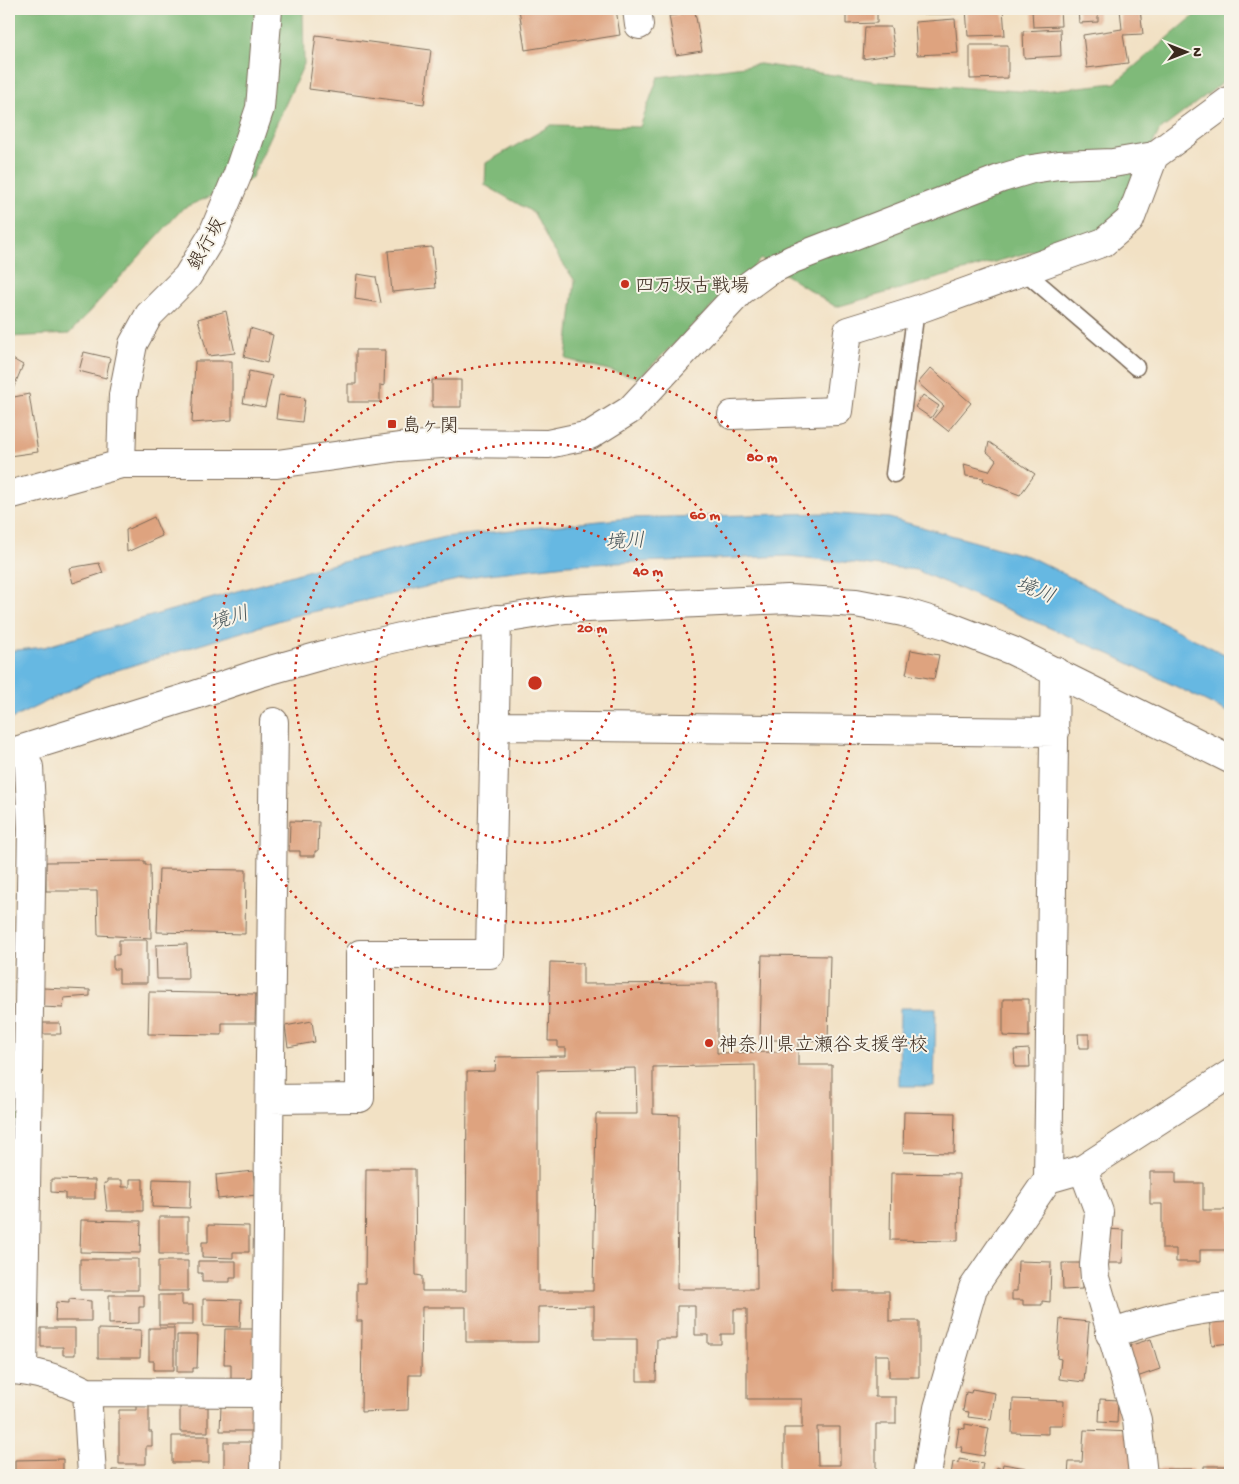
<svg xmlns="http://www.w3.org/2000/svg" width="1239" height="1484" viewBox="0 0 1239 1484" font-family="'Gochi Hand','Klee One',sans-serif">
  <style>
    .green { fill: #9fda8e; stroke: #6d8256 }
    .forest { fill: #7fba79; stroke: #5d724c }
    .water { fill: #66b8e2; stroke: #507180 }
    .building { fill: #dea37f; fill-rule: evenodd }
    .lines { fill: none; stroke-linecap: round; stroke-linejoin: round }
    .lane-casing { stroke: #7b6a58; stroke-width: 19 }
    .street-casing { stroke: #7b6a58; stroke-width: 30 }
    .lane { stroke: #fff; stroke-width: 16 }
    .street { stroke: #fff; stroke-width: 28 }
    .ring { fill: none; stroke: #c8321e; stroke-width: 2.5; stroke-dasharray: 2.5 5 }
    .poi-dot { fill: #c8321e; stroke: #f7f3e8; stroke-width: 2 }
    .labels { text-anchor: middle; stroke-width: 4; stroke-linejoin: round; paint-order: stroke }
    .street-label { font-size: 19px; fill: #3b2a1e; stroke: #f7f3e8 }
    .poi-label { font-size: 19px; fill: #3b2a1e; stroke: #f7f3e8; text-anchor: start }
    .water-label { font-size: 20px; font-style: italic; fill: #485559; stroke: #f7f3e8 }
    .centre { fill: #c8321e; stroke: #f7f3e8; stroke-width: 2.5 }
    .ring-label { font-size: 15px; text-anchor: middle; font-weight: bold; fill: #c8321e; stroke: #f7f3e8; stroke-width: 4; stroke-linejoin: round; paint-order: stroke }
  </style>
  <rect width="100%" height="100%" fill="#f7f3e8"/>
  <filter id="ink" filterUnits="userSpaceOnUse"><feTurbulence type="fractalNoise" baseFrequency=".02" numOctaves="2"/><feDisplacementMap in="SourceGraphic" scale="10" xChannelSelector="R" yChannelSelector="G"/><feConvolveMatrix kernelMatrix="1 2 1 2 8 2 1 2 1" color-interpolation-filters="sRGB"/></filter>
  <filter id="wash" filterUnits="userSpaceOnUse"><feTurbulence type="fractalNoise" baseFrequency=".0096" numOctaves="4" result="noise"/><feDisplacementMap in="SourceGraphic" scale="20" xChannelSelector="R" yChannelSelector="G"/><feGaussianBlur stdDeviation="1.12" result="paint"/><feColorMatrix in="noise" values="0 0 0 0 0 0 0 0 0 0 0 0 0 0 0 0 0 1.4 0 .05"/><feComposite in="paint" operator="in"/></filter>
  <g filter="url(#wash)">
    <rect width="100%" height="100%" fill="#f2e1c4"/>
    <!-- green -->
    <path class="green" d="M9 1103 22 1109 16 1351 9 1352Z"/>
    <!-- forest -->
    <path class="forest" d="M9 9 303 10 304 64 251 179 183 208 69 334 9 337Z
      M1202 9H1230V77L1159 131 1126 200 1104 231 836 307 761 259 639 378 566 359 575 281 549 243 534 213 485 185 486 163 551 125 640 127 658 77 760 64 880 82 1034 92 1115 83Z"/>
    <!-- water -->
    <path class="water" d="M827 513 889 518 1030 557 1230 657V713L1112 655 916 570 789 556 566 565 480 575 294 616 101 675 9 720V651L44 647 310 570 444 537 629 518Z
      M900 1008H936L934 1086H899Z"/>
    <g id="blocks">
      <!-- building -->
      <path class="building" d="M519 9H616L620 35 525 50Z
        M846 9H877V23L846 24Z
        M922 9H952V14H922Z
        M966 9H1003L1005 35 968 36Z
        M1032 9H1060L1061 26 1033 27Z
        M1078 9H1098V22L1079 23Z
        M1120 9H1140L1143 34 1123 35 1128 63 1087 68 1083 35 1122 29Z
        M695 12 702 51 676 55 669 16Z
        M955 19 958 53 917 55 915 22Z
        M865 27H891L895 54 863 59Z
        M1060 29 1061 56 1024 58 1023 31Z
        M316 35 431 50 424 104 309 89Z
        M970 45H1008V78L970 79Z
        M432 247 436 288 392 292 388 251Z
        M357 274 376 277 381 303 355 299Z
        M226 311 235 353 208 356 198 319Z
        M250 328 273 335 267 363 244 357Z
        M356 350H385L384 386 380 385V402H348V384H356Z
        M84 352 110 358 106 378 79 371Z
        M9 357 23 365 11 394H9Z
        M195 361H232V420L192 423Z
        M931 368 971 403 948 431 933 419 944 406 918 383Z
        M249 371 272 376 265 407 243 403Z
        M432 380H461V407H432Z
        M29 394 38 452 9 456V398Z
        M279 395 305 398 302 422 276 419Z
        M923 395 939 406 931 418 915 407Z
        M989 442 1035 474 1020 495 983 481 984 478 966 476 964 464 989 471 996 460 987 452Z
        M154 517 162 536 127 552 126 530Z
        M99 563 103 573 73 583 69 568Z
        M911 650 939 655 934 679 906 674Z
        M290 821 319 822 318 851H315V856H300V851H289Z
        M145 861V865H150L151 938 98 935 97 891H46V862Z
        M159 869 246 870 245 934 157 932Z
        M119 940H147V983H119V969H113V955H119Z
        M187 944 188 979H157L156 945Z
        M762 955 830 956 828 1041 798 1040V1065H832V1291H889V1321H919V1377H889V1355H875V1397H896V1424H876V1475H784V1428H802V1399H747V1309H734V1334H721V1344H708V1335H695V1306H677V1339H657L656 1381H637V1339H594V1306L538 1307V1342H466V1307H422L421 1375H409L408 1410 361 1412 362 1321H357V1283H365L366 1169H415L416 1275 422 1276V1291H466L467 1072 495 1071 496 1057 566 1056V1048H558V1041H548L550 962 583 963V984L717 983V1053L779 1052 780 1040H760ZM755 1065 757 1289H677L679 1115 653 1114V1067ZM636 1068 637 1114H596L593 1291H538V1070ZM817 1427H840V1465H818Z
        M43 988 90 990V996L64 998 63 1008 42 1007Z
        M149 992 256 994 255 1023H222V1035L148 1034Z
        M1003 999H1029V1037L1003 1036Z
        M312 1021 315 1042 288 1047 285 1026Z
        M43 1023H60L61 1034H43Z
        M1078 1034H1089V1048H1079Z
        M1029 1049 1030 1067H1015L1014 1050Z
        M904 1112 955 1113 954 1153 903 1152Z
        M253 1171 256 1195 218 1199 216 1175Z
        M1150 1172H1176V1183H1203V1210H1230V1250H1200V1262H1176V1249H1162V1204H1150Z
        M891 1173 959 1174 958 1241 890 1240Z
        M51 1179 95 1180V1199H65V1193L51 1192Z
        M130 1179H143V1211H107L104 1183H107V1180H122V1187H130Z
        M153 1179 191 1180 190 1208 152 1207Z
        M159 1217H188V1254H159Z
        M81 1220 141 1221 140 1253 80 1252Z
        M208 1225 249 1226V1252H233V1258L202 1257V1242H208Z
        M1105 1229 1124 1230 1123 1263H1104Z
        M80 1259H138V1290H80Z
        M158 1261H188V1291H158Z
        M198 1261H236V1278H230V1282H202V1273H198Z
        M1018 1261 1051 1262 1050 1302 1042 1301V1305H1023V1300H1012V1291H1017Z
        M1062 1263H1081L1082 1289 1063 1290Z
        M109 1295H144V1307H139V1323L109 1324Z
        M159 1295H182V1305H193V1325H159Z
        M69 1299 91 1301V1321H55L56 1302 69 1303Z
        M203 1299 241 1300 240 1327 203 1326Z
        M1230 1316V1343L1212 1345 1209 1318Z
        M1060 1319 1089 1322 1084 1382 1059 1379 1061 1359 1057 1358Z
        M41 1328H75V1355H63V1347H41Z
        M149 1328H174V1370H154V1361H149Z
        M98 1329 141 1330 140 1358H98Z
        M225 1329H254L253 1379H231V1364H224Z
        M177 1335H198L197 1368H193V1372H177Z
        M1151 1339 1160 1369 1134 1378 1125 1347Z
        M972 1389 995 1393 991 1420 968 1417 969 1412 963 1411 966 1392 971 1393Z
        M1013 1399 1064 1401 1063 1425H1048V1434L1012 1433Z
        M1100 1399 1118 1400 1117 1423 1099 1422Z
        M180 1401H208V1432H180Z
        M136 1404H149V1432H152V1446H146V1464H119V1410H136Z
        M221 1406H253V1431H220Z
        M965 1424 989 1428 984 1456 961 1452 962 1447H956L959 1428 965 1429Z
        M1084 1430 1132 1432 1134 1475H1068L1069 1462H1082Z
        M172 1436H209V1463H172Z
        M224 1442H251L252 1470H224Z
        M63 1459V1475H15V1460Z
        M959 1459 983 1463 981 1475H951L953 1462 959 1463Z
        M1003 1464 1026 1468 1025 1475H995L997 1467 1002 1469Z
        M1204 1466H1230V1475H1204Z
        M1157 1469H1193V1475H1157Z
        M112 1470H145V1475H112Z
        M159 1472 183 1473V1475H159Z"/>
    </g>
  </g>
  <g filter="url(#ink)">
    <use href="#blocks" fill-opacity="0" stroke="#7b6a58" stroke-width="1"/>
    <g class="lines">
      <defs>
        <path id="lane" d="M1024 271 1136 367
          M894 474 916 310"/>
        <path id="street" d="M637 9 639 25
          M732 415 838 411 848 331 916 310 1104 242 1130 220 1154 156
          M121 464 123 395 133 344 149 315 187 277 212 236 237 176 260 108 268 9
          M9 495 121 464H277L399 447 455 443 548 444 590 435 630 410 741 291 767 272 793 259 1002 178 1032 169 1059 165 1113 163 1154 156 1230 100
          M494 726 1055 732
          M9 753 192 696 260 673 327 654 422 632 565 609 788 599 856 603 903 612 946 625 1013 651 1230 759
          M270 1099 360 1098V954H490L497 619
          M1083 1169 1099 1212 1094 1265 1095 1278 1137 1420 1143 1475
          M1048 1179 1055 671
          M1110 1334C1150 1321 1188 1309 1230 1307
          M9 1370C36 1371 63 1380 87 1392L266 1393
          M23 1370 32 828 29 767
          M87 1392 92 1475
          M265 1475 274 722
          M927 1475 938 1408 973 1288 1048 1179 1083 1169 1230 1074"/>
      </defs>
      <!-- lane casing -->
      <use href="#lane" class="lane-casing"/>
      <!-- street casing -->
      <use href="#street" class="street-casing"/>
      <!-- lane -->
      <use href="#lane" class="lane"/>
      <!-- street -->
      <use href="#street" class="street"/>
    </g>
  </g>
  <!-- distance rings -->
  <g class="ring">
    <circle cx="535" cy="683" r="80"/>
    <circle cx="535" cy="683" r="160"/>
    <circle cx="535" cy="683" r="240"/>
    <circle cx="535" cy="683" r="321"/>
  </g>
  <!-- markers -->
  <g class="poi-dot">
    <circle cx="625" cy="284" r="5"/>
    <rect x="387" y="419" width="10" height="10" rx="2.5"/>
    <circle cx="709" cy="1043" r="5"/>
  </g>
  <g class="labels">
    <!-- street labels -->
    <g class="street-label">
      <text transform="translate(205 243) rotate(-61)" y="7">銀行坂</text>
    </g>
    <!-- poi labels -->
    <g class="poi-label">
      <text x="635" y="291">四万坂古戦場</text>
      <text x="402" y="431">島ヶ関</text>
      <text x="719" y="1050">神奈川県立瀬谷支援学校</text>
    </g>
    <!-- water labels -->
    <g class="water-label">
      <text transform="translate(625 540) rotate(-3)" y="7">境川</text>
      <text transform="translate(1036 589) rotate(22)" y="7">境川</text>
      <text transform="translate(229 617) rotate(-17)" y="7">境川</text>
    </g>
  </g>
  <circle cx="535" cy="683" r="8" class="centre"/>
  <g class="ring-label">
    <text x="762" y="461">80 m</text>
    <text x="705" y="519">60 m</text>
    <text x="648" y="575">40 m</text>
    <text x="592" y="632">20 m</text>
  </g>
  <!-- margin -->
  <rect width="1239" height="1484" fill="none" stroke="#f7f3e8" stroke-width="30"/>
  <!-- north arrow -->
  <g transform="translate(1186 52) rotate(90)" stroke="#f7f3e8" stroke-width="4" paint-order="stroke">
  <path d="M0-4L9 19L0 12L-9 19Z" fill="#3b2a1e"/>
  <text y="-8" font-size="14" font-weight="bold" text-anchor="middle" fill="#3b2a1e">N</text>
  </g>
</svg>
